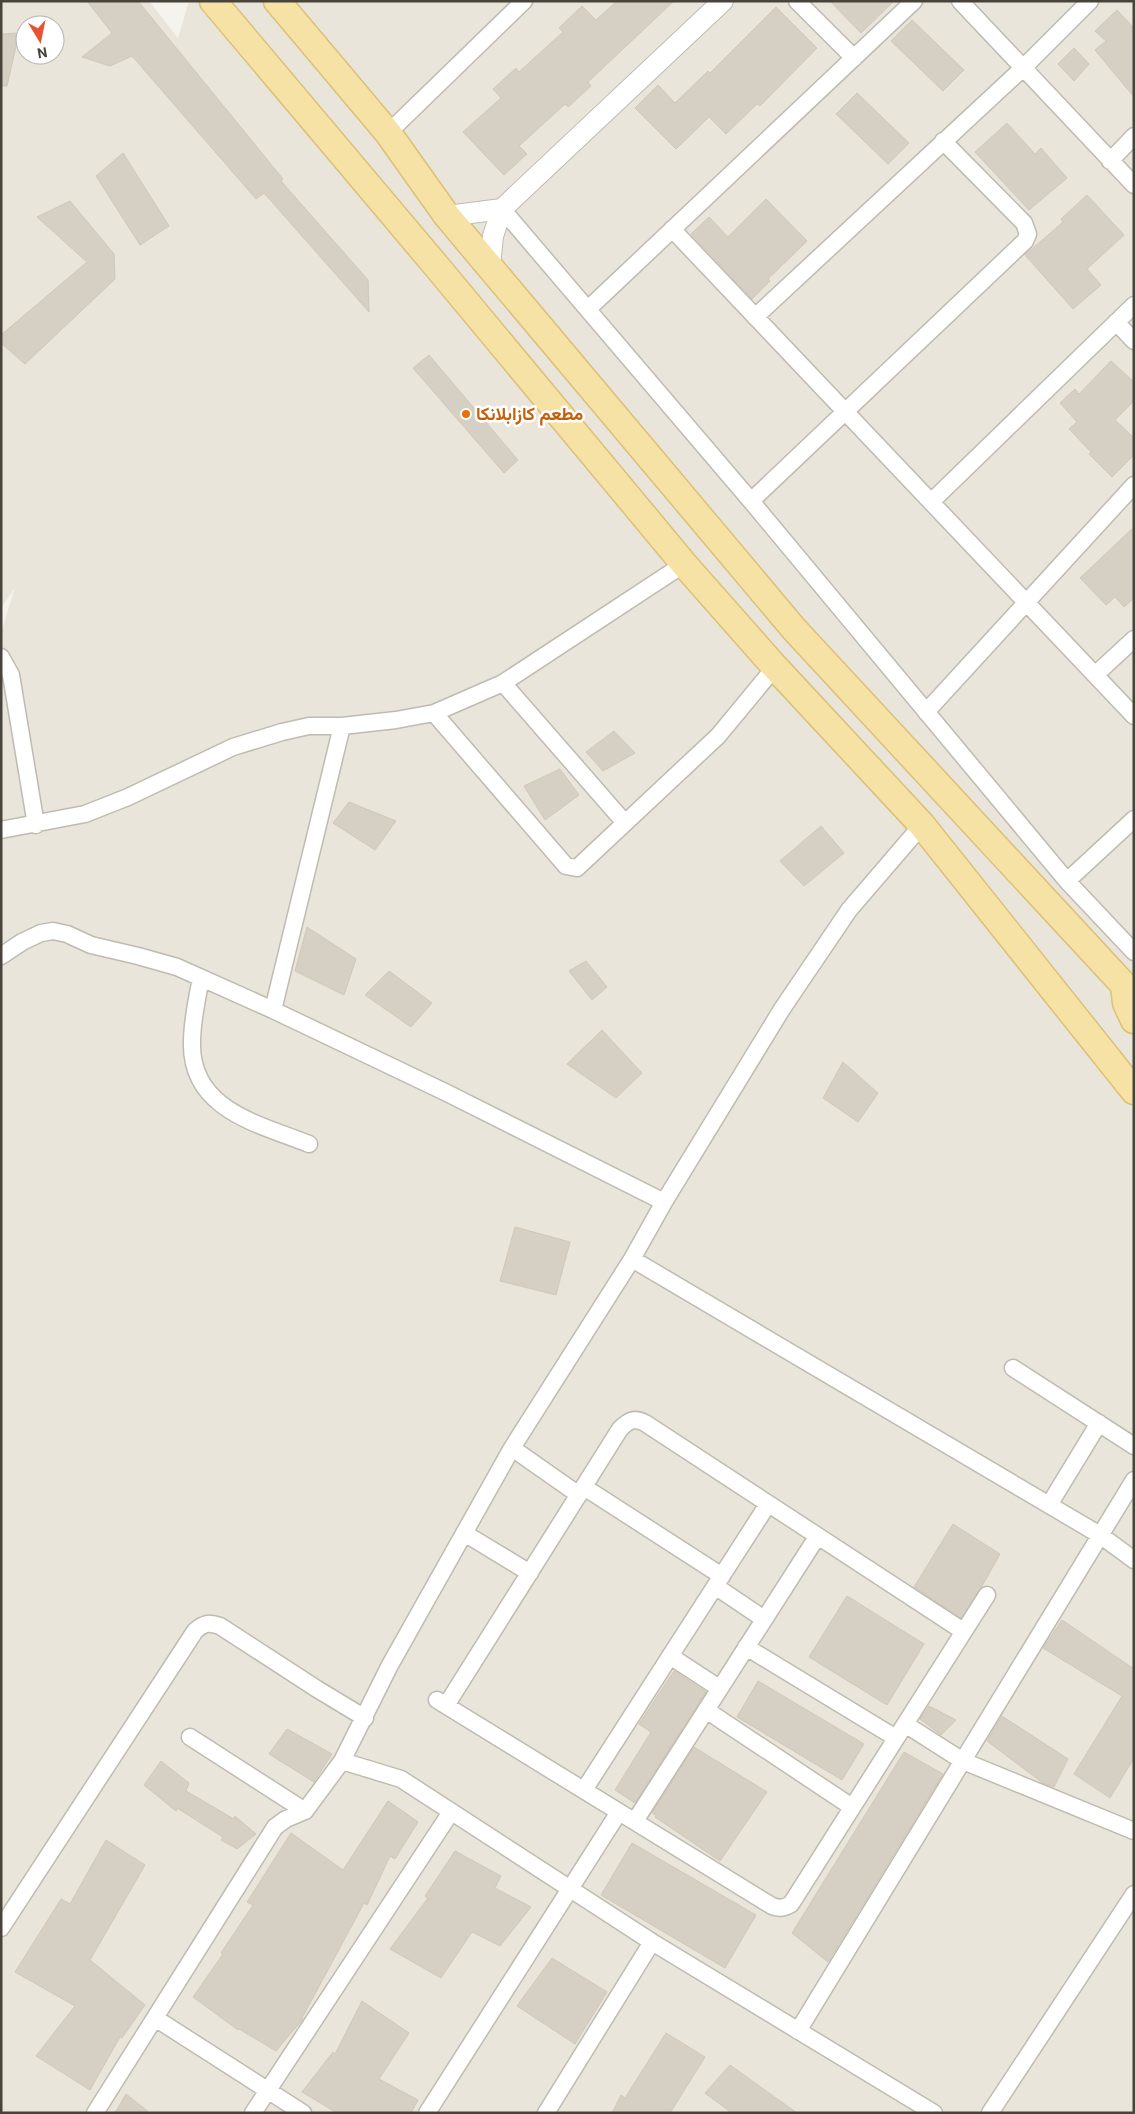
<svg xmlns="http://www.w3.org/2000/svg" width="1135" height="2114" viewBox="0 0 1135 2114" font-family="Roboto,Vazirmatn,sans-serif">
  <style>
    .residential { fill: #e9e5db; fill-rule: evenodd }
    .building { fill: #d6cfc3; stroke: #d0c7b7 }
    .lines { fill: none; stroke-linecap: round; stroke-linejoin: round }
    .minor-casing { stroke: #c0bbb0; stroke-width: 19 }
    .tertiary-casing { stroke: #c0bbb0; stroke-width: 22 }
    .primary-casing { stroke: #dbc075; stroke-width: 29 }
    .minor { stroke: #fff; stroke-width: 16 }
    .tertiary { stroke: #fff; stroke-width: 20 }
    .primary { stroke: #f6e2a5; stroke-width: 26 }
    .food-dot { fill: #e8710a; stroke: #fff; stroke-width: 2 }
    .labels { text-anchor: middle; stroke-width: 5; stroke-linejoin: round; paint-order: stroke }
    .food-label { font-size: 18px; font-weight: bold; fill: #c56008; stroke: #fff; text-anchor: start }
  </style>
  <rect width="100%" height="100%" fill="#f5f3ed"/>
  <!-- residential -->
  <path class="residential" d="M1 1H149L178 38 189 1H1134V2113H1V632L15 588 1 608ZM25 25H55V55H25Z"/>
  <!-- building -->
  <path class="building" d="M87 1H138L283 179 281 181 368 280 369 312 264 193 256 199 132 56 110 66 82 57 112 33Z
    M617 1H674L588 82 591 86 568 107 565 104 519 146 527 154 504 175 463 132 501 98 493 89 516 68 519 72 563 32 559 28 582 6 596 20Z
    M830 1H894L861 33Z
    M776 7 817 48 760 106 757 104 726 134 709 117 676 149 635 108 658 85 675 103 708 71 710 73Z
    M1117 10 1134 28V97L1095 50 1106 41 1095 31Z
    M912 20 964 70 943 91 891 41Z
    M19 33 7 86H1V34Z
    M1074 48 1089 64 1074 81 1058 64Z
    M857 93 909 143 888 164 836 114Z
    M1007 123 1035 154 1041 148 1067 178 1029 210 975 152Z
    M123 153 169 226 140 245 96 176Z
    M1087 195 1124 235 1087 269 1101 285 1073 309 1025 255 1063 222 1061 219Z
    M766 199 807 241 768 279 770 281 752 299 691 234 709 217 728 237Z
    M70 201 114 254 115 279 25 364 1 343V335L87 262 37 217Z
    M429 355 518 460 504 473 413 368Z
    M1111 361 1134 382V401L1115 420 1134 438V455L1112 477 1089 454 1091 452 1069 429 1077 422 1060 403 1075 389 1079 394Z
    M1134 527V598L1124 607 1115 597 1106 605 1080 578Z
    M614 731 635 753 603 771 586 752Z
    M560 769 579 795 545 820 524 786Z
    M349 802 396 821 375 850 333 823Z
    M821 826 844 853 804 886 780 861Z
    M307 927 356 959 344 995 295 971Z
    M586 961 607 987 592 1000 569 971Z
    M389 971 432 1003 411 1027 365 995Z
    M602 1030 642 1073 616 1098 567 1064Z
    M843 1062 878 1093 858 1122 823 1098Z
    M515 1227 570 1242 556 1295 500 1281Z
    M953 1524 1000 1554 982 1586 961 1618 914 1587Z
    M847 1596 924 1644 887 1705 809 1657Z
    M1062 1620 1134 1669V1758L1110 1798 1074 1774 1122 1696 1043 1648Z
    M674 1671 706 1692 635 1803 615 1790 651 1732 639 1724Z
    M758 1681 864 1744 842 1780 737 1717Z
    M929 1706 956 1720 941 1735 920 1719Z
    M1002 1716 1068 1759 1054 1787 1043 1783 987 1741Z
    M287 1729 332 1754 314 1782 269 1754Z
    M694 1747 767 1792 720 1861 655 1817 656 1815 652 1813Z
    M904 1752 943 1774 828 1962 792 1933Z
    M161 1761 189 1783 186 1791 234 1819 235 1816 256 1834 237 1849 221 1840 223 1837 177 1808 176 1811 144 1785Z
    M388 1801 418 1822 395 1859 390 1856 367 1905 364 1903 302 2018 303 2019 276 2051 239 2029 238 2030 193 1997 223 1954 221 1953 253 1905 247 1902 291 1833 343 1870Z
    M106 1840 145 1865 90 1960 145 2005 122 2038 120 2037 90 2090 36 2056 75 2006 15 1972 61 1899 70 1904Z
    M632 1843 756 1915 725 1968 601 1895Z
    M455 1851 501 1876 495 1888 531 1907 500 1946 472 1932 441 1978 390 1949 428 1898 425 1896Z
    M552 1958 607 1992 575 2044 517 2006Z
    M362 2001 409 2033 379 2079 418 2100 411 2113H337L302 2092 333 2052 335 2054Z
    M666 2033 705 2057 670 2113H612L621 2095 625 2098Z
    M730 2065 797 2113H732L705 2093Z
    M126 2094 150 2113H115Z"/>
  <g class="lines">
    <defs>
      <path id="minor" d="M797 1 854 58
        M960 1 1134 185
        M388 133 524 1
        M1110 161 1134 136
        M502 209 751 501 1067 881 1134 952
        M672 229 1134 716
        M588 309 914 1
        M755 317 1023 68 1090 1
        M1116 322 1134 341
        M751 501 1025 241 1028 234 1024 223 943 141
        M931 502 1134 305
        M1 657 11 675 36 825
        M1095 675 1134 639
        M503 683 625 823
        M926 712 1134 485
        M434 713 566 866 577 868 718 736 775 667
        M1 830 85 814 128 797 233 747 282 732 309 726H342L396 720 434 713 503 683 684 564
        M1067 881 1134 819
        M1 956 22 942 41 933 53 931 67 934 91 945 138 956 177 967 273 1010 447 1093 664 1202
        M201 978C197 999 192 1021 192 1042 190 1110 259 1124 309 1144
        M273 1010 342 726
        M632 1259 1100 1535 1134 1560
        M1013 1368 1134 1446
        M512 1448 579 1495
        M584 1487 722 1576
        M1049 1505 1099 1423
        M464 1533 530 1573
        M715 1586 764 1619
        M746 1647 896 1738
        M670 1656 719 1688
        M437 1700 772 1906C780 1909 784 1908 791 1904L987 1595
        M447 1704 620 1429C628 1421 634 1417 645 1423L963 1631
        M706 1710 852 1807
        M905 1724 963 1761 1134 1831
        M190 1737 305 1811
        M342 1761 401 1779 652 1942 934 2113
        M584 1790 768 1504
        M635 1821 817 1537
        M1 1928 195 1631C204 1623 209 1622 220 1626L317 1689 365 1718
        M155 2018 303 2113
        M798 2031 1134 1480
        M95 2113 275 1827 286 1819 305 1811 342 1761 390 1665 512 1448 632 1259 664 1202 782 1009 849 910 922 825
        M253 2113 451 1812
        M427 2113 619 1812
        M546 2113 652 1942
        M990 2113 1134 1894"/>
      <path id="tertiary" d="M447 216 502 209
        M490 266 493 236 502 209 723 1"/>
      <path id="primary" d="M213 1 438 268 684 564 775 667 922 825 1134 1091
        M277 1 388 133 447 216 794 629 1134 996
        M1124 985 1126 1003 1134 1020"/>
    </defs>
    <!-- minor casing -->
    <use href="#minor" class="minor-casing"/>
    <!-- tertiary casing -->
    <use href="#tertiary" class="tertiary-casing"/>
    <!-- primary casing -->
    <use href="#primary" class="primary-casing"/>
    <!-- minor -->
    <use href="#minor" class="minor"/>
    <!-- tertiary -->
    <use href="#tertiary" class="tertiary"/>
    <!-- primary -->
    <use href="#primary" class="primary"/>
  </g>
  <!-- markers -->
  <circle class="food-dot" cx="466" cy="414" r="5"/>
  <g class="labels">
    <!-- food labels -->
    <g class="food-label">
      <text x="476" y="420">مطعم كازابلانكا</text>
    </g>
  </g>
  <!-- border -->
  <rect width="1135" height="2114" fill="none" stroke="#49443b" stroke-width="5"/>
  <!-- north arrow -->
  <g transform="translate(40 40) rotate(170)"><circle r="24" fill="#ffffff" stroke="#b6b4b1"/>
  <path d="M0-4L9 19L0 12L-9 19Z" fill="#e85431"/>
  <text y="-8" font-size="14" font-weight="bold" text-anchor="middle" fill="#49443b">N</text>
  </g>
</svg>
